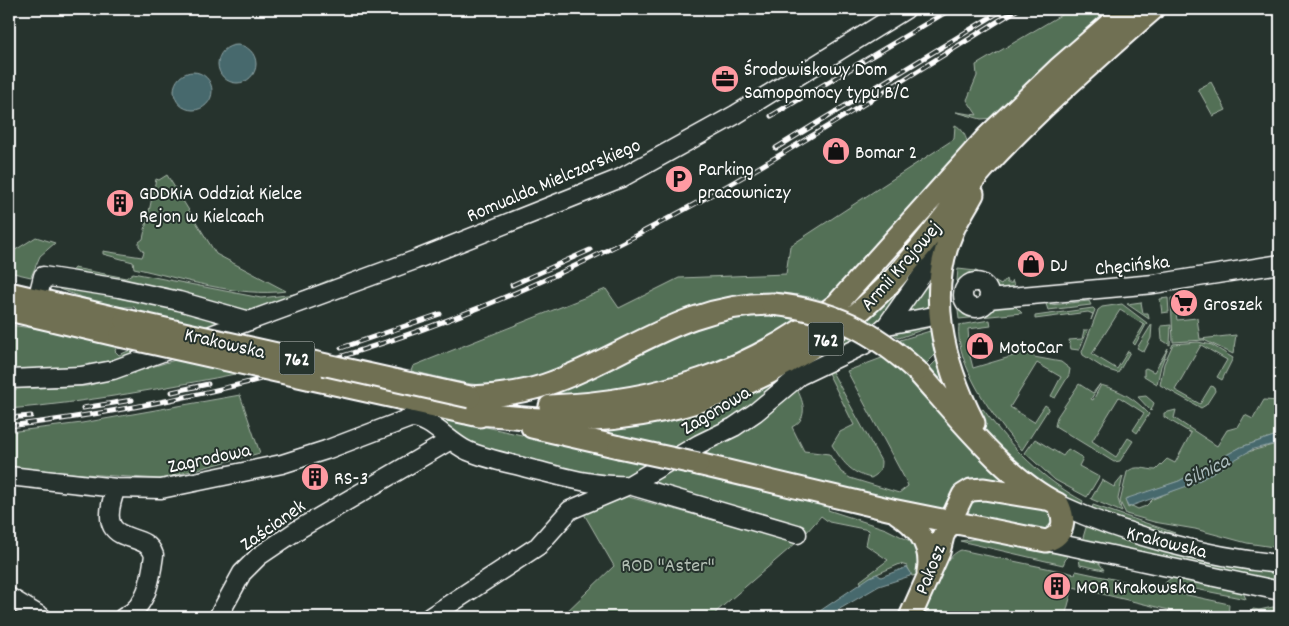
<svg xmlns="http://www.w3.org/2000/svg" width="1289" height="626" viewBox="0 0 1289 626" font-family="Dekko,sans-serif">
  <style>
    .green { fill: #536f56; stroke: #a9b7aa }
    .water { fill: #46696d; stroke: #90a5a7 }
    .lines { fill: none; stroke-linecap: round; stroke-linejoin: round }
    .minor-casing { stroke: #fff; stroke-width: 21 }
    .major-casing { stroke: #fff; stroke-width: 25 }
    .minor { stroke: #26332d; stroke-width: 18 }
    .major { stroke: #706f52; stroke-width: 21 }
    .rail-casing { stroke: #fff; stroke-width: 5 }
    .rail { stroke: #26332d; stroke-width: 3; stroke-dasharray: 9; stroke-linecap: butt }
    .major-bridge-casing { stroke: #fff; stroke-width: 25; stroke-linecap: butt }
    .major-bridge { stroke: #706f52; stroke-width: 21 }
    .labels { text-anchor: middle; stroke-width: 4; stroke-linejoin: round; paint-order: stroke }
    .shield { fill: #26332d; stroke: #bec2c0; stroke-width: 1 }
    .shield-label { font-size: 19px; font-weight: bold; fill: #fff }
    .poi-label { font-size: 20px; fill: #fff; stroke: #26332d; text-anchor: start }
    .street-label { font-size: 20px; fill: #fff; stroke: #26332d }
    .park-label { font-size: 20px; fill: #b2beb3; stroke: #26332d }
    .water-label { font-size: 21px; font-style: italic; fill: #acbcbd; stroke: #26332d }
  </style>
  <rect width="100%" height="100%" fill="#26332d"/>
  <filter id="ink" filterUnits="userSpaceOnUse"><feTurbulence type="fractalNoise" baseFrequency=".02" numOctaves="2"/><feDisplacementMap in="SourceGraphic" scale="10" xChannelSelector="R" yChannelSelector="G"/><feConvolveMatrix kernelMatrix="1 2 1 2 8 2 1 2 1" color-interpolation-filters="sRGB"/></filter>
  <g filter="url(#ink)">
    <!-- green -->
    <path class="green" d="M1071 9H1117L994 118 981 119 956 112 977 115 967 100 977 76 976 65Z
      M1211 82 1226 110 1213 116 1198 89Z
      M955 125C962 128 965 135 967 141L962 148 924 191 926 194 828 302C736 273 664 320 584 359 559 371 530 385 501 386 471 387 440 377 411 371L413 366 606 289 619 308 679 278 786 274 790 246 954 139Z
      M167 175 216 254 286 291C239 298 180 278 134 268L133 262 103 254V251L142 257 144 252 139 246V242L143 239 156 179 159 180Z
      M948 220 880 325 750 410 674 451 579 432 773 378Z
      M36 237 55 243 40 256 31 277 9 272V254Z
      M74 268 126 278 133 273 261 298 295 294 332 279 330 286 262 309 241 310 70 273Z
      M958 269 976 271 1001 285 1006 279 1007 283H1012V280L1014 286 1012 289 996 291 986 279 973 276 961 283 956 293Z
      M932 271V309L908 314 904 311Z
      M61 287 129 296 217 319V322L213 328 139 312 134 307C108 308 84 298 59 289Z
      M1168 298 1169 312 1162 313 1160 299Z
      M1171 298H1174L1177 320 1197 318 1200 339 1236 335 1233 354 1204 340 1173 342Z
      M957 301C969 328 996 301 1016 307L1022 313 959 319Z
      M1045 301 1050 305 1089 301 1091 305 1048 310Z
      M1141 302 1143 313H1148L1149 319 1127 304Z
      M1122 304 1147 323 1135 345 1133 343 1144 325 1120 310 1092 354 1117 369 1128 351 1130 352 1118 373 1105 369 1083 355 1082 352 1098 310 1102 307Z
      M1093 308 1095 310 1091 320 1093 314 1088 312 1035 319V316Z
      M743 313 810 317 714 369 566 400 531 399 672 334Z
      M990 320 991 326 968 329 970 356 973 368 1027 352 1033 353 1034 357 1061 362 1070 369 1069 375 1055 398 1051 396 1061 377 1037 363 1010 407 1034 422 1045 405 1049 408 1022 450C996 422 954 364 959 325Z
      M914 322 933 326 899 338 891 332Z
      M1152 324 1151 338 1144 352 1137 348Z
      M9 325 47 330 117 346 115 351 119 355 133 349 145 352 95 367 9 372Z
      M1171 325 1170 345 1162 340 1161 326Z
      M1084 330H1088L1079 350 1071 349 1069 340 1082 339Z
      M930 331 936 354 926 364 900 340Z
      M1198 342 1212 345 1233 358 1222 380 1217 377 1227 360 1201 345 1175 390 1200 404 1211 386 1214 387 1215 391 1206 405 1201 408 1160 385 1164 364 1173 344Z
      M1168 348 1161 366 1157 384 1144 376V369L1146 368 1154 372Z
      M887 356 1028 491 992 484 949 511 691 455 795 386C803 399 810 418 792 427L804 451 829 454 841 472 850 478 899 493 908 486 906 481 847 371Z
      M940 357 957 401 929 368Z
      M175 360 245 372C166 388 89 402 9 409V389L87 386Z
      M831 370 881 461C881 470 879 474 871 478 850 473 843 462 832 445L840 432 854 425 827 371Z
      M1079 384 1093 393 1100 384 1091 399 1093 400 1101 385C1122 391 1134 398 1149 414L1137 433 1133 430 1144 413 1119 397 1092 441 1116 457 1128 438 1133 441 1120 461 1114 462 1055 426 1057 417Z
      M240 395 260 453 160 479 9 469V432L82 423Z
      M1146 396 1154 403 1151 411 1138 397Z
      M1264 400 1280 401V434L1241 447 1179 481 1125 500 1128 508 1132 506 1138 509 1146 506 1153 499 1202 479 1244 453 1280 443V548L1247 543 1195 529 1154 522 1126 514 1120 502 1127 472C1136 464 1146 470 1156 470L1167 459 1175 463 1191 433 1164 417V413L1176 410 1174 418 1217 446 1227 430 1238 427 1245 415 1253 419Z
      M983 409C1011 447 1042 479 1083 501L1081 508 1069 502 996 449 974 416Z
      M442 417 654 465 622 480 490 455 445 431Z
      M1035 439 1063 456 1068 449 1083 458 1079 466 1099 477 1087 497 1055 480 1025 453Z
      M670 468 800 498 829 507 828 510 886 529 918 545 919 559 917 575 912 576 907 566 900 564 870 577 862 584 860 581 888 560 866 545 869 530 829 522 821 516 806 533 658 491 653 486 656 478Z
      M1123 476 1118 499 1122 512 1091 499 1102 480 1114 487Z
      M625 496 780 538 796 543 716 612V617H561L614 566 584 514Z
      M971 498 1042 505 1058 518 1050 531 970 515 966 507Z
      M1093 505 1175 533 1153 532 1091 512Z
      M1087 524 1280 571V585L1082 541Z
      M983 538 1067 556 1063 565 960 541Z
      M961 550 1075 574 1076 571 1229 604 1228 617H1167L1169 610 1073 587 1065 617H920C928 600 943 556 961 550Z
      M1079 558 1099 563 1104 570 1080 565Z
      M1172 577 1206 581 1243 592 1246 599 1165 583Z
      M1273 607H1280V617H1249L1253 609 1259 610Z"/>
    <!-- water -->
    <path class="water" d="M218 64a19 19 0 1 1 38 0a19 19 0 1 1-38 0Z
      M174 91a19 19 0 1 1 38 0a19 19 0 1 1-38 0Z
      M1280 434V443L1253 449 1193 484 1128 507 1125 499 1179 481 1241 447Z
      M907 567 911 573 910 576 879 586 826 617H811L870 577 877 574 881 577Z"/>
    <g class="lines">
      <defs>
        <path id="minor" d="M963 295a13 13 0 1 1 26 0a13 13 0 1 1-26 0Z
          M988 299 1154 284 1280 264
          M37 300 43 276 119 288 179 301 250 321
          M887 325 939 315
          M200 339 415 260 621 178 735 115 906 9
          M9 379 81 376 113 370 176 347
          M9 476 116 488 161 489 282 464 326 450 410 418C430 417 448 442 468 451 487 459 508 463 527 468 561 476 594 487 629 485L797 534
          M116 488C92 553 145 526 154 555 151 578 147 607 124 617
          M1058 504C1125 535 1207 557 1280 564
          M1046 541 1280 591
          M9 597 42 617
          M218 617 242 573 259 556 299 529 449 441
          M430 617 538 546 570 510 629 485 699 444 734 427 756 412 799 376 864 345 887 325 946 241"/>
        <path id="major" d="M973 194C967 205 960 216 954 228 925 292 943 363 974 423
          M9 293 125 320
          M9 310 120 336
          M312 379 480 416
          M470 397C496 396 521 393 545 385 625 358 682 304 772 304
          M550 406C659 402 751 372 837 304L987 137 1058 69 1127 9
          M467 413C509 416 552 422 594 420 709 413 805 367 887 286 922 250 950 206 984 168 1036 111 1095 60 1153 9
          M532 427 619 447
          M698 464 892 510 1046 541C1065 535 1066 520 1058 504 1007 480 955 413 917 371
          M897 513C917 526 933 546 928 572
          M910 617 939 552 943 536 963 495 971 490 984 489 1045 499"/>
      </defs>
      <!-- minor casing -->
      <use href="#minor" class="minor-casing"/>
      <!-- major casing -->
      <use href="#major" class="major-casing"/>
      <!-- minor -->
      <use href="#minor" class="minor"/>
      <!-- major -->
      <use href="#major" class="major"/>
      <defs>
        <path id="rail" d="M771 116 951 9
          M776 148 1004 9
          M512 285 590 250
          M341 348 440 314
          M172 392 208 384
          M83 408 132 400
          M9 418 31 416
          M9 426C199 403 388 353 562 272 721 198 869 100 1018 9"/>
      </defs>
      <!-- rail casing -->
      <use href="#rail" class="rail-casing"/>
      <!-- rail -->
      <use href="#rail" class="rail"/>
      <defs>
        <path id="major-bridge" d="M772 304C832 310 872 330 917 371
          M125 320 470 397
          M120 336 312 379
          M619 447 698 464"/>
      </defs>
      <!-- major-bridge casing -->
      <use href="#major-bridge" class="major-bridge-casing"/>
      <!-- major-bridge -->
      <use href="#major-bridge" class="major-bridge"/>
    </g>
  </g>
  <!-- icons -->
  <defs>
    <symbol id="office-disc" viewBox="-11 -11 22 22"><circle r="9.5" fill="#ff9aa2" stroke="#26332d"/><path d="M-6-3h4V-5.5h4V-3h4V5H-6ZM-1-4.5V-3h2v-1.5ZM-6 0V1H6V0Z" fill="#111"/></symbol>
    <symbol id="shop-disc" viewBox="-11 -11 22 22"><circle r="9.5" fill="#ff9aa2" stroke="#26332d"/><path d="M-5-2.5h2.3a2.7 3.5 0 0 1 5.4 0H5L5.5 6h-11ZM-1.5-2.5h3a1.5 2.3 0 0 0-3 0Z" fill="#111"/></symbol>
    <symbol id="parking-disc" viewBox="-11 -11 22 22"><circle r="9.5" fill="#ff9aa2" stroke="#26332d"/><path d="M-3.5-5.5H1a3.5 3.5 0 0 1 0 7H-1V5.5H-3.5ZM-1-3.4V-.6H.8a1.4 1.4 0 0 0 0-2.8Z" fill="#111"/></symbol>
    <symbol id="building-disc" viewBox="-11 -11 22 22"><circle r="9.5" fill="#ff9aa2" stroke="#26332d"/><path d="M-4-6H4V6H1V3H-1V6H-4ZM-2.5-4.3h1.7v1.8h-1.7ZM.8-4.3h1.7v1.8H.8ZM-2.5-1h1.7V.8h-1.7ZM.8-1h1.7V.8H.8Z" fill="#111"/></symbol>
    <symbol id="supermarket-disc" viewBox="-11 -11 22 22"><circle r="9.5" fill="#ff9aa2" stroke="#26332d"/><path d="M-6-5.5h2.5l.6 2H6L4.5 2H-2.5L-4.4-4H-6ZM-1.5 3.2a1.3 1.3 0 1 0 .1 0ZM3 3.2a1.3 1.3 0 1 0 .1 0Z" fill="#111"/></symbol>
  </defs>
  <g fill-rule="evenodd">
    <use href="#office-disc" x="709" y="63" width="32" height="32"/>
    <use href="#shop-disc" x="820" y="135" width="32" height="32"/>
    <use href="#parking-disc" x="663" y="163" width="32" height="32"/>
    <use href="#building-disc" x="104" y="187" width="32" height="32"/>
    <use href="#shop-disc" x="1015" y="248" width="32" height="32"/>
    <use href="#supermarket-disc" x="1168" y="287" width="32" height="32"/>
    <use href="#shop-disc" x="964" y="330" width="32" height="32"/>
    <use href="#building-disc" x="299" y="461" width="32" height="32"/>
    <use href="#building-disc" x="1041" y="570" width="32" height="32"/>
  </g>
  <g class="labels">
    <!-- shield labels -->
    <g class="shield">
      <rect x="808.5" y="322.5" width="35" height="33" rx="4"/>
      <rect x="279.5" y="341.5" width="35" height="33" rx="4"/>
    </g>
    <g class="shield-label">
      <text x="826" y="346">762</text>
      <text x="297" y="365">762</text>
    </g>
    <!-- poi labels -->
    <g class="poi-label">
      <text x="744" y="75">Środowiskowy Dom<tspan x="744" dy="23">Samopomocy typu B/C</tspan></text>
      <text x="855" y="158">Bomar 2</text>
      <text x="698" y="175">Parking<tspan x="698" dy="23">pracowniczy</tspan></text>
      <text x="139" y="199">GDDKiA Oddział Kielce<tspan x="139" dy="23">Rejon w Kielcach</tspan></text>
      <text x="1050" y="271">DJ</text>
      <text x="1203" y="310">Groszek</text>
      <text x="999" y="353">MotoCar</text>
      <text x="334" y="484">RS-3</text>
      <text x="1076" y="593">MOR Krakowska</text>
    </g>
    <!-- street labels -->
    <g class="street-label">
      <text transform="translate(553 179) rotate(-23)" y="7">Romualda Mielczarskiego</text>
      <text transform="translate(1132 264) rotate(-6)" y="7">Chęcińska</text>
      <text transform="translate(900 265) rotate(-49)" y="7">Armii Krajowej</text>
      <text transform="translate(225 342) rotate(13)" y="7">Krakowska</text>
      <text transform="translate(715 409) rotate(-31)" y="7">Zagonowa</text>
      <text transform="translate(209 457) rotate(-12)" y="7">Zagrodowa</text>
      <text transform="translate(272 524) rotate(-35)" y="7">Zaścianek</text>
      <text transform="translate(1167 541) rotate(14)" y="7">Krakowska</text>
      <text transform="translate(929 569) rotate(-68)" y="7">Pakosz</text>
    </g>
    <!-- park labels -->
    <g class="park-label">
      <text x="668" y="571">ROD "Aster"</text>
    </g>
    <!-- water labels -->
    <g class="water-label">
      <text transform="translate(1205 470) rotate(-27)" y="7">Silnica</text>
    </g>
  </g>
  <!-- margin -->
  <rect width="1289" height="626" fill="none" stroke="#26332d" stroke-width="30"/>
  <rect x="15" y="15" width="1259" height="596" fill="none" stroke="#fff" stroke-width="2" filter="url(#ink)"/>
</svg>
